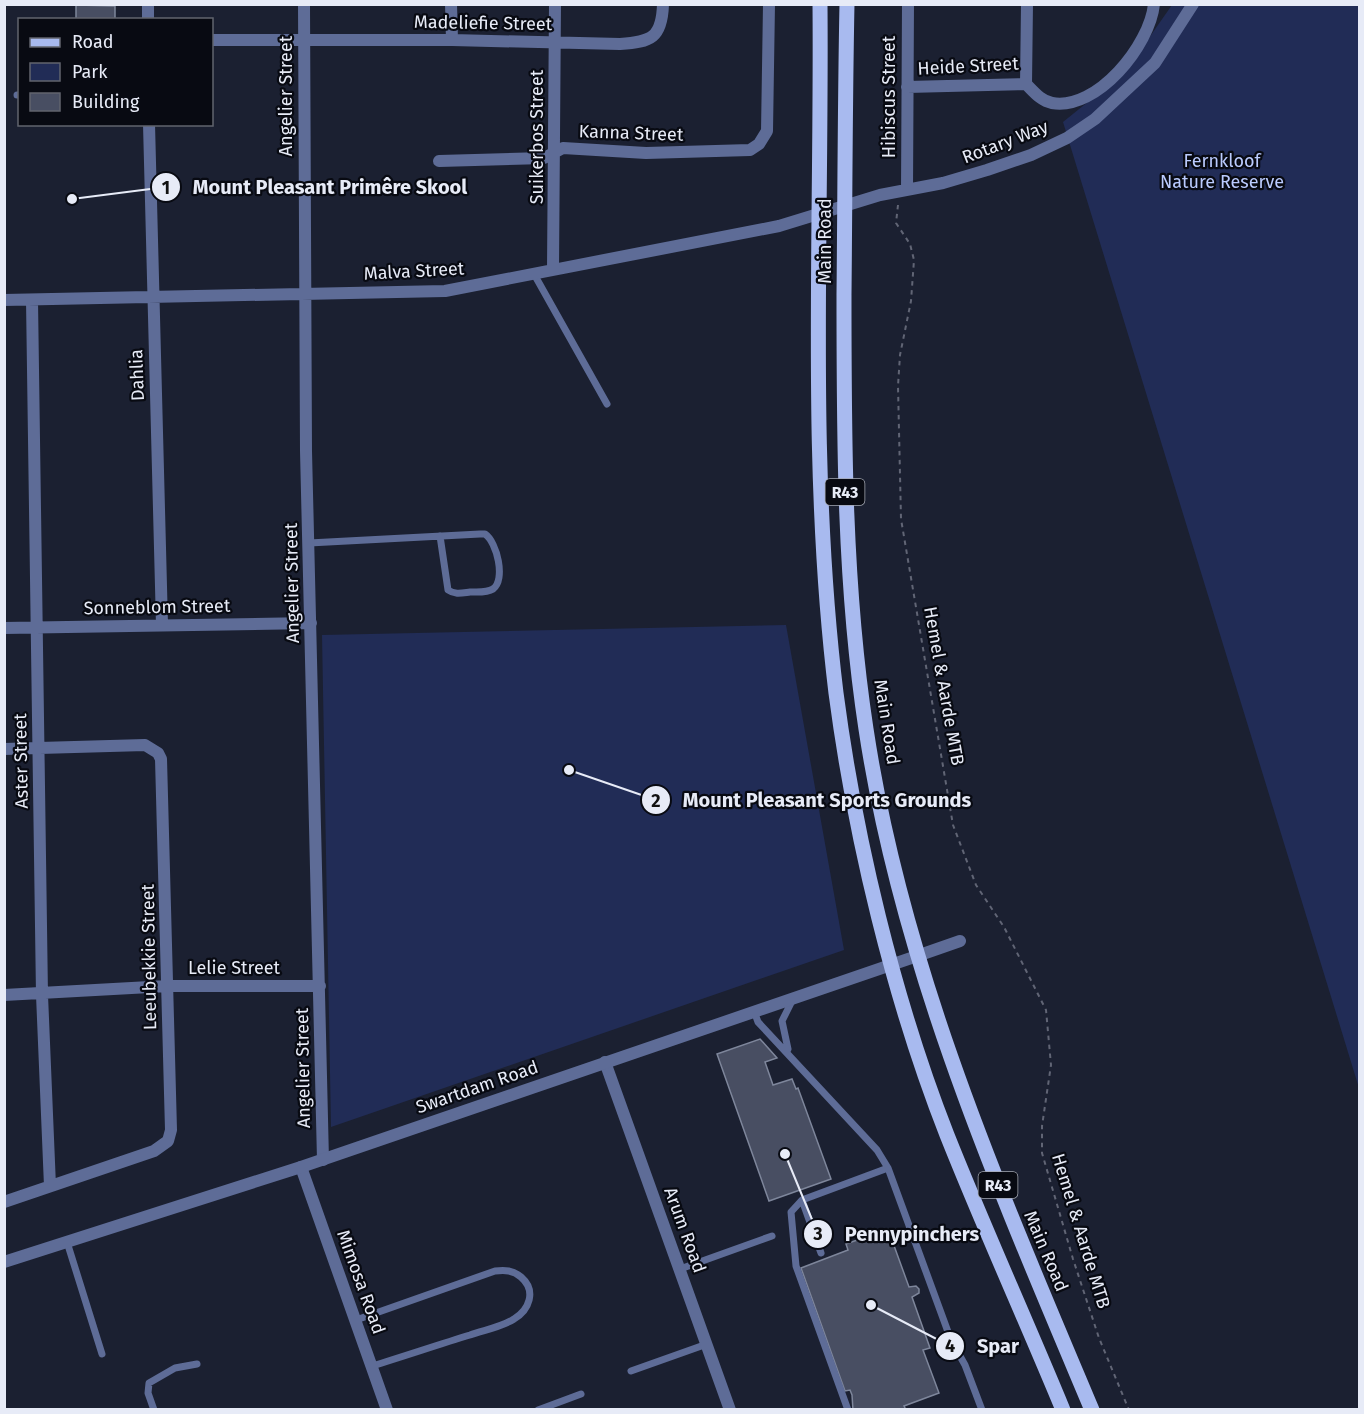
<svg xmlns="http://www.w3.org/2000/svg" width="1364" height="1414" viewBox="0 0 1364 1414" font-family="'Fira Sans',sans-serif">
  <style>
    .green { fill: #212c56 }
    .building { fill: #484e62; stroke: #7e869b; stroke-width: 1.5 }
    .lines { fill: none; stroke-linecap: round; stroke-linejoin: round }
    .path { stroke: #616575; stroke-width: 2; stroke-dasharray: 4.5 4.5; stroke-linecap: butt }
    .service { stroke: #5e6c97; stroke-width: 7 }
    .minor { stroke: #5e6c97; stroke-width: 12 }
    .tertiary { stroke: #5e6c97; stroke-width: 12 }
    .primary { stroke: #a8baef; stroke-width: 15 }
    .labels { text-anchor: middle; stroke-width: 4.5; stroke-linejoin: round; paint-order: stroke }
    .shield { fill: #080a12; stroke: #a4a8b2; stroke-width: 1.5 }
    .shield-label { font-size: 16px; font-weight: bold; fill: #e7ebf7 }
    .street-label { font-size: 18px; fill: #e7ebf7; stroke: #080a12 }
    .park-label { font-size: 18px; fill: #bacbfe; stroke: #080a12 }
    .leader { fill: none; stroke: #e7ebf7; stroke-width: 2 }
    .callout-dot { fill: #e7ebf7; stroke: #080a12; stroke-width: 2 }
    .mark-label { font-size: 18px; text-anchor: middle; font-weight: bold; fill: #111 }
    .callout-label { font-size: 20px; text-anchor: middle; font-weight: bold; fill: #e7ebf7; stroke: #080a12; stroke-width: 4.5; stroke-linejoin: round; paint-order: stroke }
  </style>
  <rect width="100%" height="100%" fill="#1b2031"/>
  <!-- green -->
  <path class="green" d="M1172 5H1359V1088L1063 122 1125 72Z
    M786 625 844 950 331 1127 322 635Z"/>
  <!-- building -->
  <path class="building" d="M76 5 115 6V20H76Z
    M760 1039 777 1058 765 1062 773 1085 792 1079 796 1089 798 1088 831 1179 769 1201 717 1054Z
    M888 1229 909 1287 916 1286 919 1289V1293L912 1297 930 1348 923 1350 939 1393 904 1406 906 1410H853L852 1395 850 1390 845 1391 801 1268 848 1250 846 1244Z"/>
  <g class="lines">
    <!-- path -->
    <path class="path" d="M898 205 896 223 910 244 914 260 911 301 900 355 898 386 901 519 953 825 976 885 1004 927 1046 1010 1051 1065 1042 1126V1153L1073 1259 1099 1338 1129 1410"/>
    <!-- service -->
    <path class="service" d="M17 95H20
      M534 274 607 404
      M309 543 480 534H485C497 542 506 580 493 589 487 593 477 592 470 592 462 593 455 595 448 590L440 536
      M754 1011 758 1022 877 1150 888 1168 951 1340 965 1365 982 1410
      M788 1049 782 1021 792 1001
      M802 1200 821 1253
      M67 1242 102 1354
      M680 1269 772 1236
      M356 1320 495 1271C505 1270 513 1270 521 1277 537 1291 529 1310 514 1319 502 1327 484 1330 470 1335 437 1345 405 1356 372 1366
      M631 1371 707 1344
      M154 1410 148 1393 149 1383 175 1368 197 1364
      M538 1410 581 1394
      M848 1410 796 1266 791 1212 802 1200 888 1168"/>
    <!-- minor -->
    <path class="minor" d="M304 4 306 451 323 1160
      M451 4 452 40
      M148 20V4
      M212 40H452L620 44C651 42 662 38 663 4
      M1026 84C1034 92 1041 101 1052 103 1097 111 1150 45 1154 4
      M907 87 1026 84 1027 4
      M149 124 162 625
      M439 161 544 158 563 148 646 153 750 150 759 144 767 131 769 4
      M907 190 908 4
      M553 269 555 4
      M4 300 445 291 779 226 880 195 943 183 987 170 1031 155 1067 138 1095 119 1155 63 1193 4
      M32 300 42 995 50 1186
      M4 628 311 623
      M4 749 145 745 158 753 161 759 171 1130 168 1141 154 1151 4 1202
      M917 956 960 941
      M4 995 168 986H320
      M605 1062 730 1410
      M301 1167 387 1410"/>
    <!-- tertiary -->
    <path class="tertiary" d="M4 1262 301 1167 917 956"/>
    <!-- primary -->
    <path class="primary" d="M820 4C822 234 808 464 836 693 855 838 894 1000 947 1135 984 1228 1025 1318 1063 1410
      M847 4C845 101 845 198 844 295 844 440 844 585 866 729 902 968 999 1189 1092 1410"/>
  </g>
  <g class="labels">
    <!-- shield labels -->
    <g class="shield">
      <rect x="825.5" y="479" width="39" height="26" rx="4.5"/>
      <rect x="978.5" y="1172" width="39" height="26" rx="4.5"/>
    </g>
    <g class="shield-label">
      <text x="845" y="498">R43</text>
      <text x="998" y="1191">R43</text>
    </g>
    <!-- street labels -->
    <g class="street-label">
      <text transform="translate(483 23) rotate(1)" y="6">Madeliefie Street</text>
      <text transform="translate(968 66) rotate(-3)" y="6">Heide Street</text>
      <text transform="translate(286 96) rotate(-90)" y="6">Angelier Street</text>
      <text transform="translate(889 97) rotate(-90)" y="6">Hibiscus Street</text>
      <text transform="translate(631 133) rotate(2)" y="6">Kanna Street</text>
      <text transform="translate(537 137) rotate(-90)" y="6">Suikerbos Street</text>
      <text transform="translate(1005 142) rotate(-21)" y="6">Rotary Way</text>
      <text transform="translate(825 241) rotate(-90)" y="6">Main Road</text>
      <text transform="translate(414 271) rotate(-3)" y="6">Malva Street</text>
      <text transform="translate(137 375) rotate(-92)" y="6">Dahlia</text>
      <text transform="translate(292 583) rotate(-91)" y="6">Angelier Street</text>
      <text transform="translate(157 607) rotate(-1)" y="6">Sonneblom Street</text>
      <text transform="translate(944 686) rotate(80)" y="6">Hemel &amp; Aarde MTB</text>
      <text transform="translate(887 722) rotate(81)" y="6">Main Road</text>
      <text transform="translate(21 761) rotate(-91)" y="6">Aster Street</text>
      <text transform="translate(149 957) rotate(-91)" y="6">Leeubekkie Street</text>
      <text x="234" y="974">Lelie Street</text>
      <text transform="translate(303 1068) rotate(-91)" y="6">Angelier Street</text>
      <text transform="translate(477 1087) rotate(-19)" y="6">Swartdam Road</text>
      <text transform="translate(685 1230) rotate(70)" y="6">Arum Road</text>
      <text transform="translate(1081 1231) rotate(73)" y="6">Hemel &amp; Aarde MTB</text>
      <text transform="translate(1046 1251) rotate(67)" y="6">Main Road</text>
      <text transform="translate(361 1282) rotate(70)" y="6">Mimosa Road</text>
    </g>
    <!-- park labels -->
    <g class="park-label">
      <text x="1222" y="167">Fernkloof<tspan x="1222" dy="21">Nature Reserve</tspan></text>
    </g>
  </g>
  <!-- callouts -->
  <path class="leader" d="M72 199L166 187M569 770L656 800M785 1154L818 1234M871 1305L950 1346"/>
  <g class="callout-dot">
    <circle cx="72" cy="199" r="6"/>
    <circle cx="569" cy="770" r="6"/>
    <circle cx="785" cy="1154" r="6"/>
    <circle cx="871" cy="1305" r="6"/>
    <circle cx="166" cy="187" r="15"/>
    <circle cx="656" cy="800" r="15"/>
    <circle cx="818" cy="1234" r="15"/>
    <circle cx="950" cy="1346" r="15"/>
  </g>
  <g class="mark-label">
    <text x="166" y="194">1</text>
    <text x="656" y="807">2</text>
    <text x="818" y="1240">3</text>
    <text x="950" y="1352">4</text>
  </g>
  <g class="callout-label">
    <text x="330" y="194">Mount Pleasant Primêre Skool</text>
    <text x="827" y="807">Mount Pleasant Sports Grounds</text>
    <text x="912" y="1241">Pennypinchers</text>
    <text x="998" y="1353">Spar</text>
  </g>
  <!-- border -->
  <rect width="1364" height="1414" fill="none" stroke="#e7ebf7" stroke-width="12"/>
  <!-- legend -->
  <rect x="18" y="18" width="195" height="108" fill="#080a12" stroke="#61646e" stroke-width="1.5"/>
  <rect x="30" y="38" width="30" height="9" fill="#a8baef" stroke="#61646e" stroke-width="1.5"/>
  <text x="72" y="48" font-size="18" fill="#e7ebf7">Road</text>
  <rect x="30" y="63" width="30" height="18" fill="#212c56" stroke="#61646e" stroke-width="1.5"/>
  <text x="72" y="78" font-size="18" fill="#e7ebf7">Park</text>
  <rect x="30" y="93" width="30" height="18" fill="#484e62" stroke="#61646e" stroke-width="1.5"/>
  <text x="72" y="108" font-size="18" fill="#e7ebf7">Building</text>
</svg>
